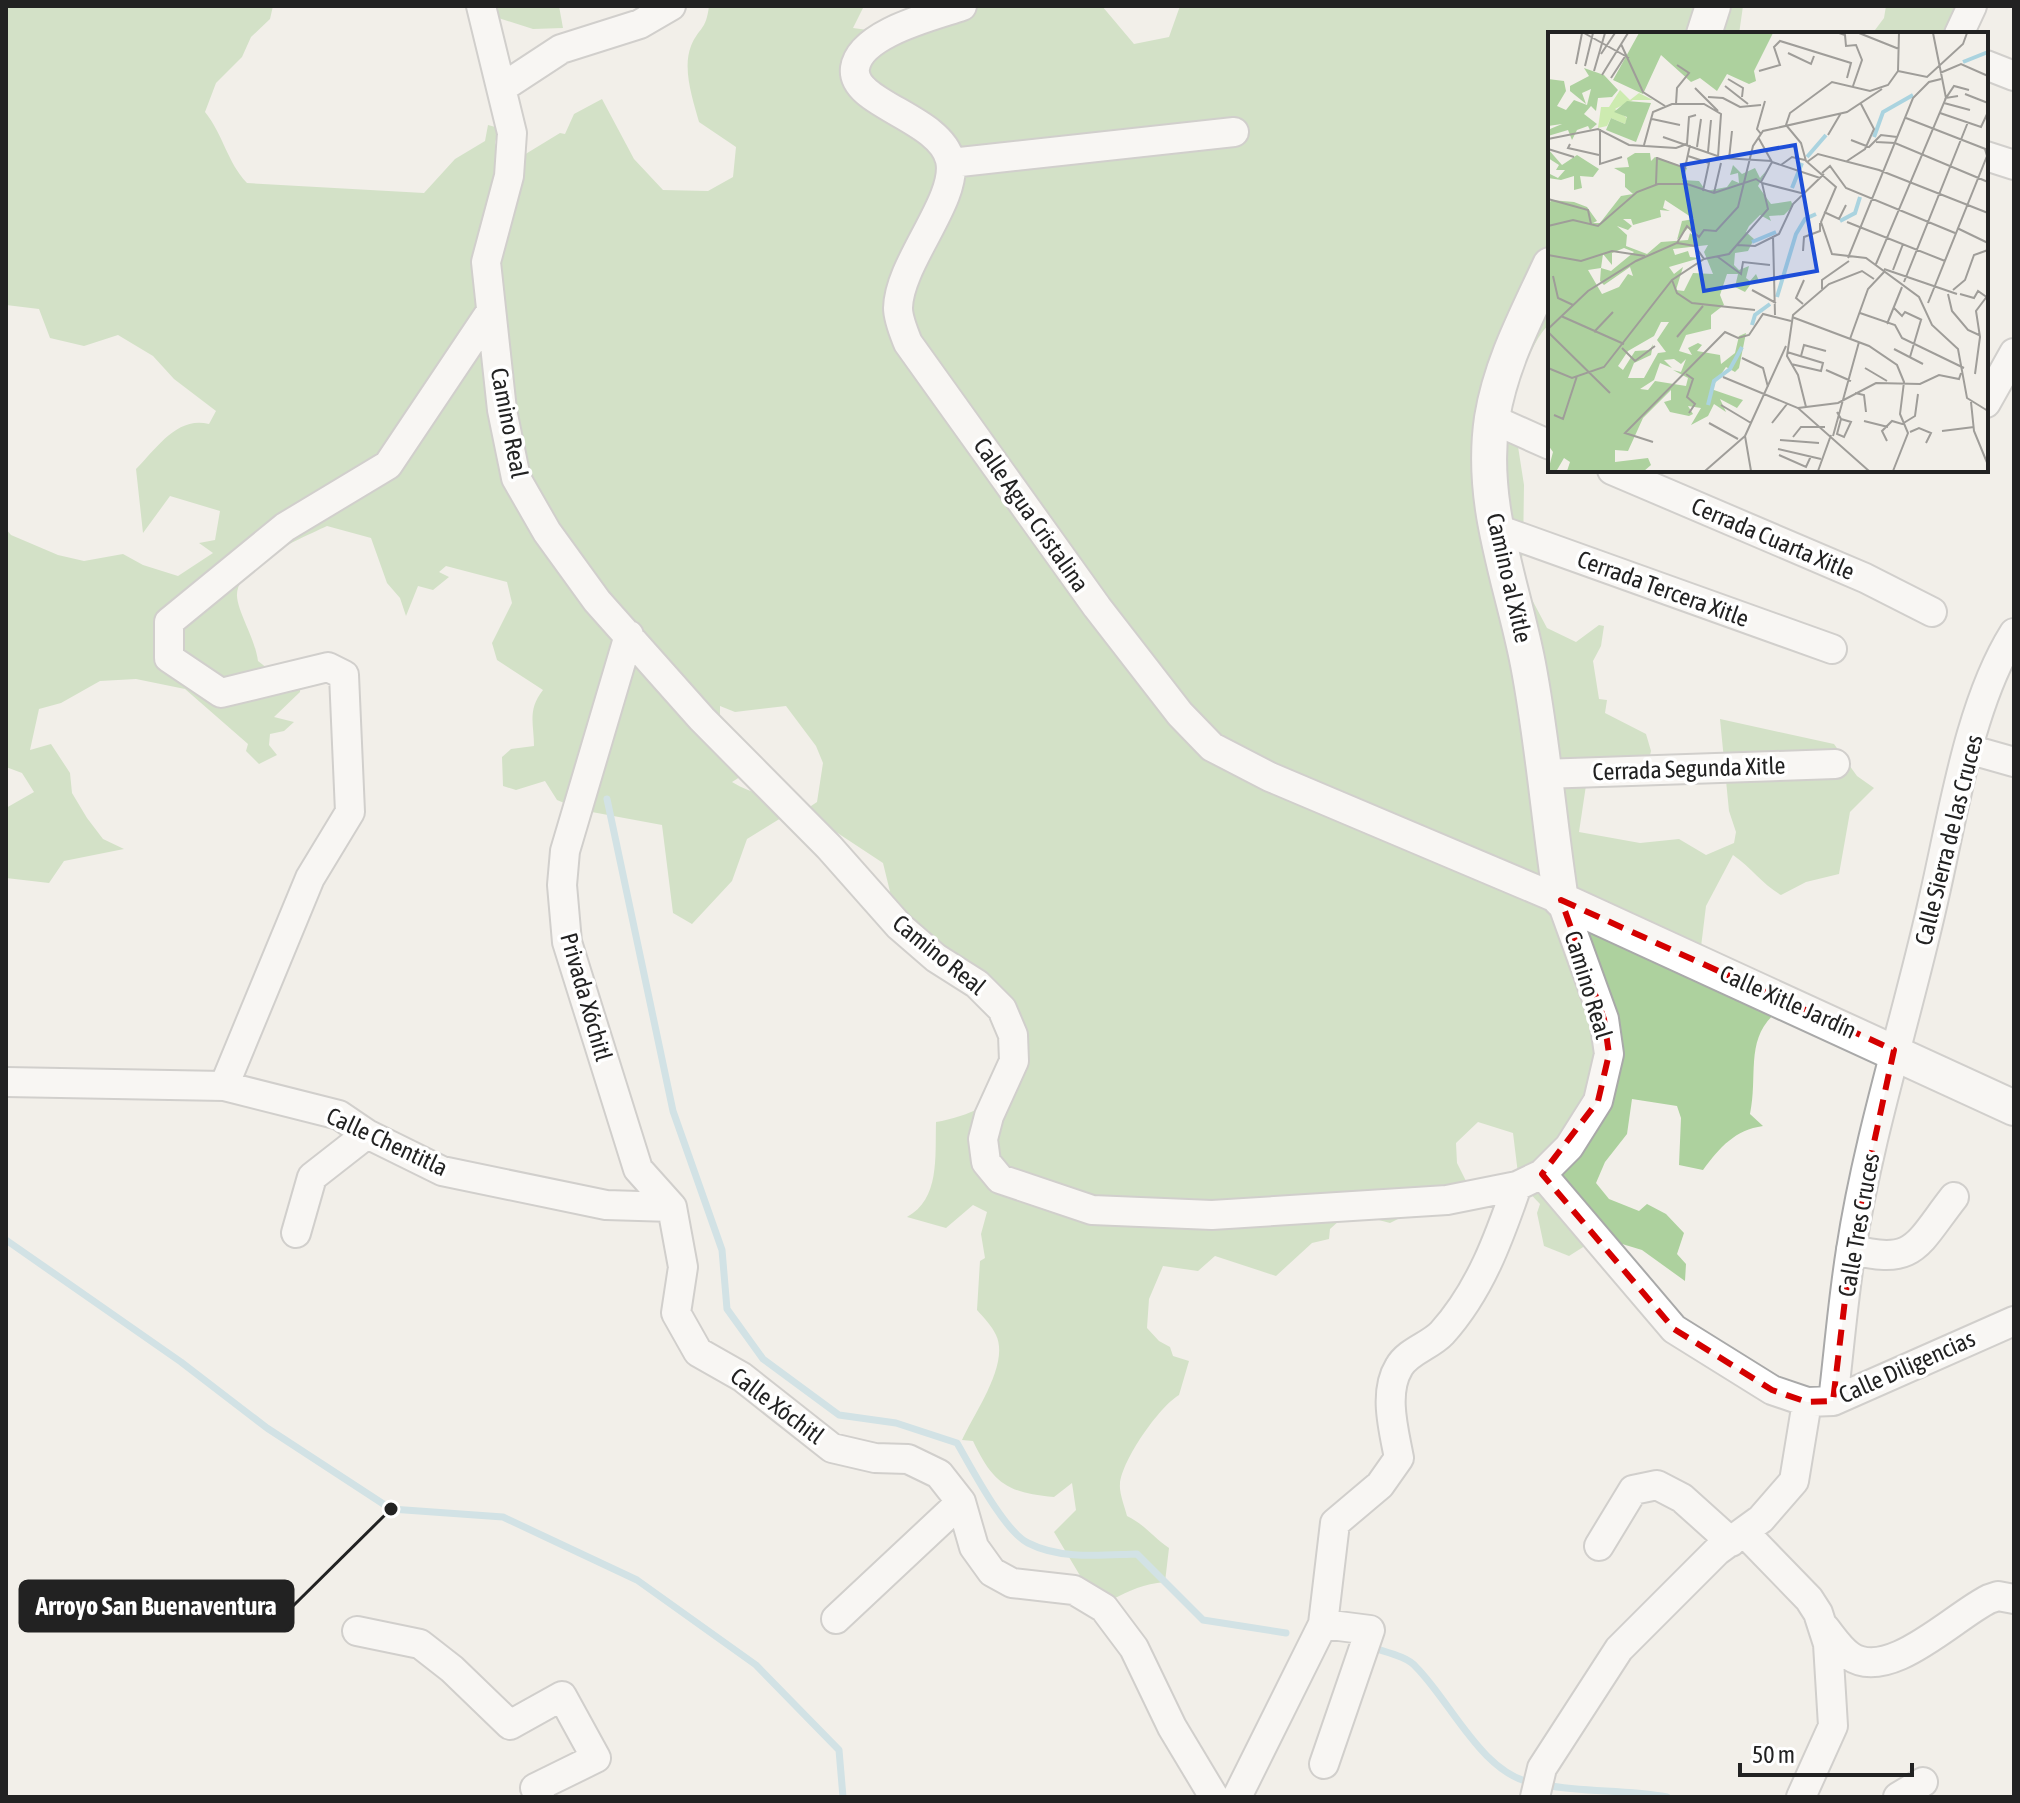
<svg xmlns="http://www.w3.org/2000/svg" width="2020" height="1803" viewBox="0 0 2020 1803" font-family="'Asap Condensed',sans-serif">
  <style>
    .forest { fill: #add19e }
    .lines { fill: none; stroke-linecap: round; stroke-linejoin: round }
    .stream { stroke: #aad3df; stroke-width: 7 }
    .minor-casing { stroke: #a9a9a9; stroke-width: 32 }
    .tertiary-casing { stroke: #a9a9a9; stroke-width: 38 }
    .minor { stroke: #fff; stroke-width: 28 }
    .tertiary { stroke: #fff; stroke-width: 34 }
    .marked { fill: none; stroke: #d40000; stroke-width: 6; stroke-dasharray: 16 10; stroke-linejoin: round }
    .labels { text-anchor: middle; stroke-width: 7; stroke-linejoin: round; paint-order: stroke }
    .street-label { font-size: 24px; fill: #222; stroke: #fff }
    .inset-river { fill: none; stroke: #aad3df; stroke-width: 4 }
    .inset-road { fill: none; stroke: #9f9d99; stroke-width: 2 }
    .view { fill: #1d4ed8; fill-opacity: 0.15; stroke: #1d4ed8; stroke-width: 4 }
    .inset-edge { fill: none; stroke: #222; stroke-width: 4 }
    .leader { fill: none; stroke: #222; stroke-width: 3 }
    .callout-dot { fill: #222; stroke: #fff; stroke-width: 3 }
    .callout { fill: #222; stroke: #222; stroke-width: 3 }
    .callout-label { font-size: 26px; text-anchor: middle; font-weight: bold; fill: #fff }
  </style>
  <rect width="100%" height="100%" fill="#f2efe9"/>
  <!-- forest -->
  <path class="forest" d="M6 6H273L270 19 251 37 242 57 216 83 205 112C223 134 227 162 247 183L424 193 455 159 485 141 488 125 499 128 495 143 499 155 519 158 560 133 565 134 574 114 602 99 634 159 663 190 708 191 733 177 736 147 699 122C693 100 682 69 691 46 699 27 706 31 709 6H864L853 28 875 31 946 6H1102L1134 44 1169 37 1180 6H1743L1739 34H1550V297L1540 306 1550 324C1535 334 1514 389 1512 408L1524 485 1523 552 1519 575 1547 628 1576 642 1599 625 1604 626 1601 646 1593 661 1599 699 1607 700 1605 713 1646 734 1651 751 1646 772H1588L1579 832 1640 843 1679 839 1706 855 1734 843 1736 832 1729 811 1720 719 1834 744 1857 776 1874 788 1850 812 1839 874 1806 882 1781 895C1762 884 1752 868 1733 855L1706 906 1700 955 1785 1006C1742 1033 1759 1072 1750 1114L1763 1126C1735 1130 1720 1147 1703 1170L1679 1165 1681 1118 1677 1106 1632 1099 1627 1134 1605 1162 1596 1183 1609 1199 1639 1211 1647 1204 1666 1214 1684 1233 1677 1254 1686 1264 1685 1281 1642 1250 1599 1237 1569 1256 1544 1246 1537 1213 1540 1204 1519 1182 1513 1133 1478 1122 1456 1143 1457 1163 1476 1201 1426 1217 1412 1212 1390 1223 1349 1212 1330 1229 1329 1239 1312 1243 1276 1276 1215 1256 1198 1271 1163 1266 1149 1299 1147 1328 1159 1341 1170 1347 1173 1356 1189 1361 1179 1395C1159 1407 1122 1460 1120 1484 1119 1493 1125 1507 1127 1516 1144 1524 1153 1537 1169 1548L1165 1582C1143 1584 1131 1590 1111 1600 1100 1605 1092 1603 1082 1611L1076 1596 1088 1589 1054 1532 1076 1510 1072 1483 1054 1497C1007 1493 993 1483 973 1441L962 1440C974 1413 1010 1364 996 1335 992 1326 983 1317 977 1310L980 1261 985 1258 981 1234 987 1212 973 1205 946 1228 907 1217C940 1199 935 1157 936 1122 973 1115 1005 1100 1027 1067L1014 1041 894 908 883 863 836 832 799 814 817 802 823 763 816 746 786 706 735 712 720 706V725L743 775 732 782C753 795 774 796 794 810L747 839 732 881 692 924 673 913 662 825 581 810 557 800 545 781 516 790 503 786 502 757 511 749 534 746C534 724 527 710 543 690L497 660 492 643 512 603 507 582 446 566 439 572 449 577 433 590 418 586 406 616 400 598 387 583 371 538 327 526C304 537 235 565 237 596 238 613 255 638 258 661L272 672 301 675 300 692 274 717 294 722 284 731 270 734 269 745 277 755 259 764 246 751 248 744 185 689 136 679 100 681 61 703 39 709 30 750 51 744 70 773 72 793 87 818 103 839 124 849 64 861 49 883 6 878V808L34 792 22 773 6 767V529L11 535 58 555 84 561 123 554 143 565 178 576 213 553 199 543 215 540 220 511 170 496 143 533 136 469C157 448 177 416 209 424L216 411 174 379 153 356 118 335 84 346 50 338 39 309 6 305Z
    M483 6H559L563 28 533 29 483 13Z
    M1886 6H1988L1968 23 1965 34H1872L1884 18Z"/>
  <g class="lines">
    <!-- stream -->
    <path class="stream" d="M607 799 673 1111 722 1250 727 1309 763 1359 839 1415 896 1423 957 1443C971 1467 1004 1531 1028 1543 1061 1560 1102 1555 1137 1554L1203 1620 1286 1633
      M6 1240 181 1362 267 1428 391 1509 503 1517 637 1580 756 1665 839 1750 843 1797
      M1371 1647C1384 1652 1407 1656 1416 1667 1451 1702 1482 1774 1533 1783
      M1545 1785C1588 1793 1624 1789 1667 1797"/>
    <defs>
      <path id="minor" d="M481 6 512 133 509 176 486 262 502 410 516 478 547 532 597 601 702 719 829 847 899 926 936 958 977 984 1002 1009 1013 1035 1014 1061 989 1116 983 1139 986 1162 1000 1179 1092 1210 1212 1215 1447 1200 1517 1186 1542 1174 1569 1147 1598 1101 1609 1054 1604 1019 1561 900 1270 777 1212 747 1180 714 1097 607 908 343C904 333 898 319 898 308 899 262 959 199 950 160 940 117 850 104 855 68 860 33 933 16 962 6
        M1959 34 1972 6
        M1986 65 2014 76
        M503 87 561 49 640 24 671 6
        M1986 156 2014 165
        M951 163 1234 132
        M1986 403 2014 353
        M1492 419 1550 445
        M1612 470 1865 578 1932 612
        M1494 528 1832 649
        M629 635 565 851 562 885 567 942 638 1169 672 1207 683 1267 676 1313 698 1352 742 1377 832 1448 875 1458 908 1459 939 1474 961 1502 974 1547 992 1572 1012 1583 1074 1590 1104 1608 1134 1648 1172 1727 1214 1797
        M1968 749 2014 762
        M1542 774 1835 764
        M6 1082 224 1086 339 1115 367 1134 442 1171 606 1205 672 1207
        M224 1086 310 878 350 812 344 675 328 667 221 693 169 658V622L285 527 388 465 491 311
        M1542 1174 1674 1329 1772 1390 1807 1402 1833 1401 2014 1321
        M296 1233 312 1177 367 1134
        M1851 1249C1915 1267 1917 1244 1954 1197
        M1833 1401C1839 1351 1843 1300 1851 1250 1869 1133 1906 1021 1932 906 1952 822 1968 706 2014 633
        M1745 1533 1809 1599 1818 1613 1828 1644 1833 1726 1801 1797
        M1599 1546 1633 1490 1657 1485 1682 1498 1731 1542
        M836 1619 961 1502
        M1323 1624 1370 1630 1324 1764
        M1825 1628C1833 1638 1840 1649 1850 1656 1889 1683 1954 1616 1989 1599L1998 1596 2014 1599
        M357 1631 420 1644 452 1669 510 1725 562 1696 596 1758 535 1788 540 1797
        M1237 1797 1323 1624 1335 1523 1380 1485 1399 1458C1394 1431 1383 1393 1399 1367 1408 1351 1430 1346 1442 1333 1480 1291 1499 1238 1517 1186
        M1535 1797 1542 1768 1619 1649 1717 1551 1761 1519 1794 1481 1807 1402
        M1898 1797 1923 1782"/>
      <path id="tertiary" d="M1704 34 1713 6
        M1550 265C1527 315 1501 363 1492 418 1479 505 1512 581 1528 664 1543 742 1549 822 1561 900L2014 1108"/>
    </defs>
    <!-- minor casing -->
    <use href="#minor" class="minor-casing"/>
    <!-- tertiary casing -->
    <use href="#tertiary" class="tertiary-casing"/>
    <!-- minor -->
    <use href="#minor" class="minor"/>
    <!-- tertiary -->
    <use href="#tertiary" class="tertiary"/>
  </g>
  <!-- marked area -->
  <path d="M0 0H2020V1803H0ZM1561 900 1894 1050 1851 1249 1833 1401 1807 1402 1772 1390 1674 1329 1542 1174 1598 1101 1609 1054 1604 1019Z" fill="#f2efe9" fill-opacity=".55" fill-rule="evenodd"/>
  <path class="marked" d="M1561 900 1894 1050 1851 1249 1833 1401 1807 1402 1772 1390 1674 1329 1542 1174 1598 1101 1609 1054 1604 1019Z"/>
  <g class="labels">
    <!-- street labels -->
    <g class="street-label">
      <text transform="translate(509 423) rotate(79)" y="8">Camino Real</text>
      <text transform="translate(1031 515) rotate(55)" y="8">Calle Agua Cristalina</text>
      <text transform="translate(1773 539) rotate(23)" y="8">Cerrada Cuarta Xitle</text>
      <text transform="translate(1509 578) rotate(77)" y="8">Camino al Xitle</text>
      <text transform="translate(1663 589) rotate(20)" y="8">Cerrada Tercera Xitle</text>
      <text transform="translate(1689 769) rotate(-2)" y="8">Cerrada Segunda Xitle</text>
      <text transform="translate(1949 840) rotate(-76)" y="8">Calle Sierra de las Cruces</text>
      <text transform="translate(939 955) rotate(39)" y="8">Camino Real</text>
      <text transform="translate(1588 985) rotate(73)" y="8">Camino Real</text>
      <text transform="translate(586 997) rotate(74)" y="8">Privada Xóchitl</text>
      <text transform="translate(1788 1002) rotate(24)" y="8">Calle Xitle Jardín</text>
      <text transform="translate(387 1142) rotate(25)" y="8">Calle Chentitla</text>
      <text transform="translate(1859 1225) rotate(-80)" y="8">Calle Tres Cruces</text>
      <text transform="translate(1907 1367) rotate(-24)" y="8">Calle Diligencias</text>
      <text transform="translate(777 1406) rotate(37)" y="8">Calle Xóchitl</text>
    </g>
  </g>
  <!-- overview -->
  <g transform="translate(1548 32)">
    <rect width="440" height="440" fill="#f2efe9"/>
    <path d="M72 58 82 68 91 61 105 68H85L67 77 79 86 77 92 63 86 59 94 50 96 53 75H61Z" fill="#cdebb0"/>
    <path d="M91 1H225L206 39 208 49 201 52 179 42 169 59 152 46 143 50 113 23 95 62 65 48ZM36 36 56 43 70 58 64 65 50 66 48 79 43 74 36 82 49 92 42 98 40 94 29 98 24 108 20 98 0 104 2 97 14 92 0 94V47L16 49 18 59 9 74 18 78 26 68 39 73 43 57 34 61 38 72 22 59V54L41 44ZM79 69 103 71 88 110 58 98 63 86 77 92 79 85 66 80ZM0 117 14 133 29 123 51 137 45 145 32 144 34 156 26 158V144L13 148 0 146V141L10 146 17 138H8L11 133 0 126ZM87 121H102L103 129 107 125 139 136 134 148 151 149 158 159 179 155 184 148 191 151 190 141 182 143 185 133 194 142 207 136 212 146 218 139 210 154 223 172 243 169 245 174 236 183 221 184 223 189 212 183 201 194 198 200 206 207 200 219 187 221 186 233 191 238 201 234 198 246 202 249 208 242 211 249H205L197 260 187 255 190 242H179L172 263 176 273 163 283V297L138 303 131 319 144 323 140 316 150 311 154 313 149 319 172 323 173 332 187 321 191 304 198 301 191 336 187 340 178 335 163 357 195 368 189 376 172 367 178 380 166 372 160 384 143 393 153 376 140 374 145 382 141 384 122 380 116 370 123 368V358L95 386 80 419 67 418V430L100 426 103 433 96 439H19L22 430 16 426 9 438 0 439 5 420 0 413V175L3 168 26 170 39 175 49 189 45 191H52L73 164 85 162 77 155V142L66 136 81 135 79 126ZM117 168 146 187 134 189 129 208 140 196 147 205 142 201 140 208 113 210 99 222 78 214 79 203 69 194 80 198 84 194 75 187H83L85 193 113 185 112 178 122 179 115 176ZM160 213 156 220 165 242 145 241 136 259 128 258 135 235 126 242 121 235 152 226 142 225 140 219 127 223 125 217ZM76 216 86 220 63 239 53 236 52 249 56 253 82 235 85 244 80 242 71 255 54 262 40 238 53 236 55 222 64 233V221ZM113 290H121L109 308 118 320 110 321 96 346H80L86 331 103 323 105 312 102 318 87 319 75 338 70 334 80 319 106 304ZM126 327 133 332 138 327 133 340 125 338 140 346 138 354 107 349 100 358 92 357 106 348 112 331 124 336 116 328Z" fill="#add19e" fill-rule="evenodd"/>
    <path class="inset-river" d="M415 30 440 20M326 105 335 80 365 63M259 125 278 103M244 156 254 131M292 189 307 181 312 165M204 210 228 200M229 265 248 202 257 187 268 182M204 293 207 283 222 272M160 373 166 349 182 337 194 315"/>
    <path class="inset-road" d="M36 1 81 26M291 1 297 3 298 14 308 13 314 28 305 54M311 1 351 17M351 1 350 39 340 53 322 59 284 50 242 81 238 93 253 111 258 129 288 155 273 190 284 222 318 226 371 265 384 293 410 317 419 366 440 379M73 12 95 60 117 74M240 21 263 32 266 24M53 22 67 1M28 32 34 1M37 34 45 1M46 39 57 1M211 39 232 33 226 15 232 9 303 31 299 46M350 39 379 45 415 12 419 1M392 41 413 32 440 44M54 43 80 1M63 46 78 23M180 47 195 56 194 65M177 54 200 72M147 56 170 79M417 62 440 71M410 64 398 66 406 54 421 58M160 65 175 66 192 75 213 73M396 71 422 78M128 72 129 56 141 41 129 33M392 81 433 95 440 80M358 86 440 118M104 87 132 93M52 97V132L74 125M213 102 209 97 217 69M280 103 293 81M115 105 175 126 224 129M210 105 224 130 213 150M0 107 50 97 81 113 128 116 139 112 141 85 148 83M303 108 321 115 333 103 349 105M328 110 347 111 440 150M22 112 20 116 51 123M96 113 105 80 124 72H156L173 82 170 125M149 115 153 87M0 117 26 125M160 120 163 88M140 124 161 131 155 159M109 126 137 136 142 113M181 127 184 99M299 129 317 117 326 97 313 72M224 130 272 146M259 130 270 122 331 138 440 181M233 133 244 125 257 128M274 141 282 134 298 156 407 201M214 151 257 162M108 152 109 125M166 161 173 131M0 167 40 178 43 192M276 180 291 187 298 173M299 190 397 229M0 194 25 188 50 194 89 160 110 152H139L166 161 208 147 214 151 220 177 181 222 156 227 124 248 56 335 24 346 0 336M409 196 440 211M225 204 227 283M129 211 147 214 156 227M189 213 207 214 231 202 245 172 276 142M255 219 256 205 272 199V191M0 223 33 229 64 219 97 224M170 225 193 242 195 230 222 233M300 226 365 66 381 50 393 47M328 232 398 66 385 1M336 237 409 262M345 238 355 212M5 244 10 266 25 273M124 248 129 261 144 271 207 278M356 250 420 90M274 257V248L301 229M204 258 228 271M405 258 417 248 426 223 440 218M400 262 404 279 420 298 431 303M412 262 426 266 430 259 440 266M380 271 439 124 437 117M255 272 248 266 256 248M346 276 354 284 357 280 374 288M312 281 347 293 354 306 416 336M13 284 76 312M244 285 321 314 349 333 356 350 352 382 360 401 345 439M339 292 354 255M0 297 40 259 88 229 129 211 139 194 151 205 156 198 168 199 190 175 205 114 215 99 299 80 334 57M0 300 62 361M46 300 65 280M129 305 155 274M302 307 320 257 337 239M74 316 87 329 107 314M346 317 375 332M239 320 275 331 273 339 243 332M253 324 256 313 278 319M362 325 373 288M194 326 215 336 220 355M317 336 339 349M278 338 303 349M138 342 145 347 139 365 147 372 141 381M427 342 432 305 428 279 440 263M175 345 250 376 321 439M307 361 316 363 318 380M423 370 426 399 440 433M173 373 203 391M258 375 250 343 239 324 245 283 281 252 314 239 326 247M250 376 290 371 328 351 372 352 391 343 411 347 413 341M289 380 293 387 289 402 296 405 303 390 293 387M6 383 15 387 29 344M316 389 340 395M161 391 190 407M224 391 239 372M394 399 426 395M362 400 371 396 383 401 378 411M285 404 311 310M245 405 253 395H277M232 408 271 411M339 409 334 399 344 389 354 392 367 384 370 362M105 410 77 401 177 300 190 306 201 303 215 282 243 289M230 417 273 427M231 423 258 435 263 424M157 439 197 404M203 439 197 404 238 314M270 439 283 403"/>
    <path class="view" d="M247 113 269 239 156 259 134 133Z"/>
    <rect width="440" height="440" class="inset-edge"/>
  </g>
  <!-- callouts -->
  <path class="leader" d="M391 1509L293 1606"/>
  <circle class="callout-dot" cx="391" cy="1509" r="8"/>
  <rect class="callout" x="20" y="1581" width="273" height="50" rx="8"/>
  <g class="callout-label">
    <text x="156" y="1615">Arroyo San Buenaventura</text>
  </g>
  <!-- border -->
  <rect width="2020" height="1803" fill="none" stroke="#222222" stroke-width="16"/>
  <!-- scale -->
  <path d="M1740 1763v12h172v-12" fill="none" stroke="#222222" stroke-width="4"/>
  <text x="1752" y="1763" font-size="24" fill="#222222" stroke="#ffffff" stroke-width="6" paint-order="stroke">50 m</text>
</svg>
